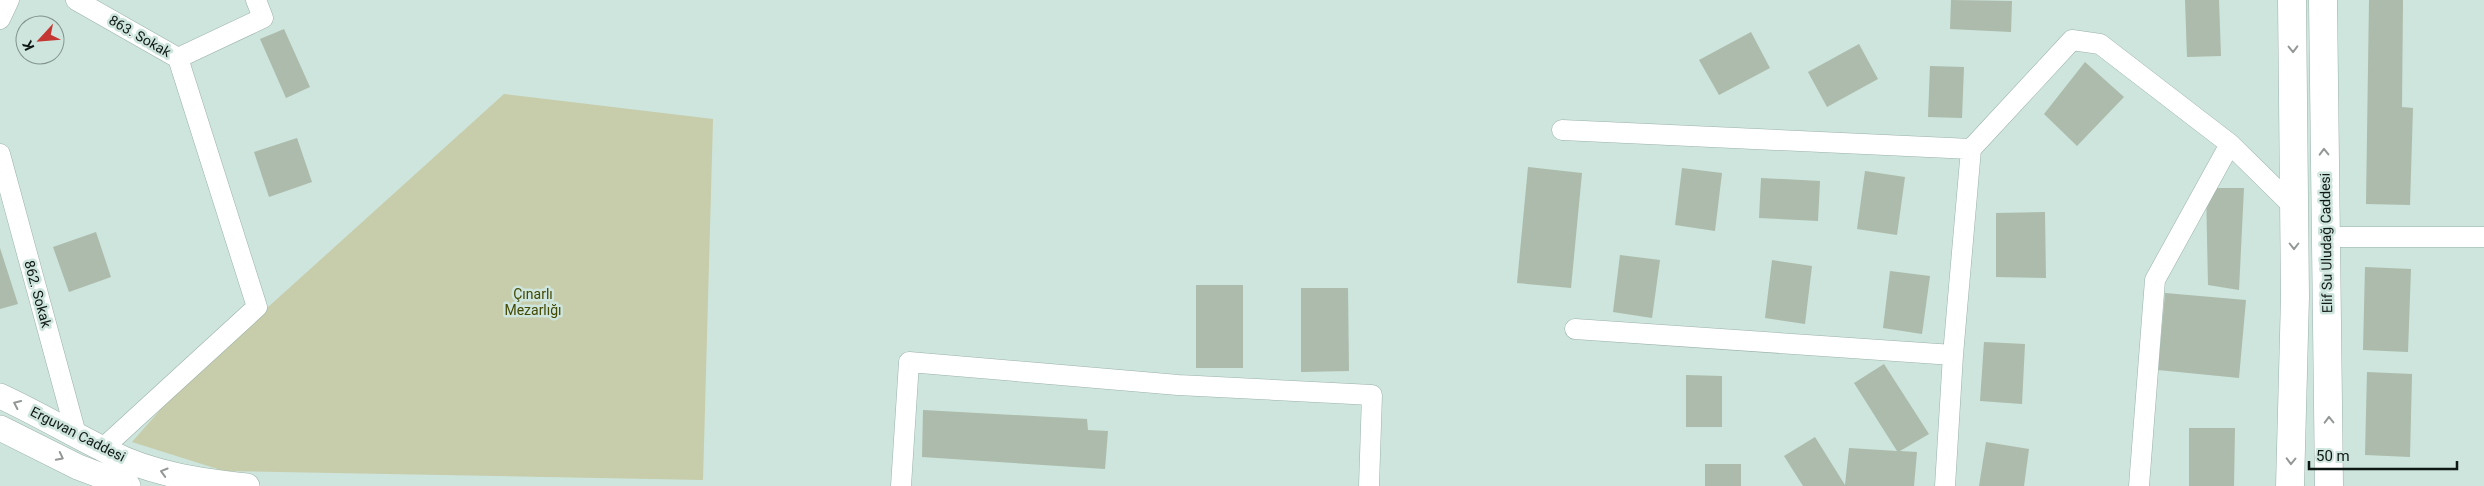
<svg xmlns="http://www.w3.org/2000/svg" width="2484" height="486" viewBox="0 0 2484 486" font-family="Roboto,sans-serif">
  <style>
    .green { fill: #c7ccaa }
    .building { fill: #acbbab }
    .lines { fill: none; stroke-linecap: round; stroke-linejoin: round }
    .minor-casing { stroke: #9bb2a9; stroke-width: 21 }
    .tertiary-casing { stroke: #9bb2a9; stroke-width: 26 }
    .secondary-casing { stroke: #9bb2a9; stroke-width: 29 }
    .minor { stroke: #fff; stroke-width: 20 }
    .tertiary { stroke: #fff; stroke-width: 25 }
    .secondary { stroke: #fff; stroke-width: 28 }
    .oneway { stroke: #939795 }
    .labels { text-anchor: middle; stroke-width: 5; stroke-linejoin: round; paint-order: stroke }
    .street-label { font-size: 14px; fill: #0f1714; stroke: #cde5dc }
    .park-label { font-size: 14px; fill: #434802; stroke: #cde5dc }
  </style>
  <rect width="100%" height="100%" fill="#cde5dc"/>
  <!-- green -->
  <path class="green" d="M504 94 713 119 703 480 224 471 132 442 183 384Z"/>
  <!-- building -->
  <path class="building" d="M1951 0 2012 1 2011 32 1950 29Z
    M2185 0H2219L2221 56 2187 57Z
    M2369 0H2403L2402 107 2413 108 2410 205 2366 204Z
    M284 29 310 87 286 98 260 39Z
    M1751 32 1770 68 1719 95 1699 60Z
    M1859 44 1878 79 1827 107 1808 72Z
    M2085 62 2124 97 2077 146 2044 114Z
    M1930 66 1964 67 1962 118 1928 117Z
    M297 138 312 182 269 197 254 152Z
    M1528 167 1582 173 1571 288 1517 283Z
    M1682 168 1722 173 1715 231 1675 225Z
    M1865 171 1905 177 1897 235 1857 229Z
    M1761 178 1820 181 1818 221 1759 218Z
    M2206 188H2244L2239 290 2208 285Z
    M2045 212 2046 278 1996 277V213Z
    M96 232 111 277 69 292 53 247Z
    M0 248 18 304 0 309Z
    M1620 255 1660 260 1652 318 1613 312Z
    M1772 260 1812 266 1805 324 1765 318Z
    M2365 267 2411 269 2408 352 2363 350Z
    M1890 271 1930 276 1922 334 1883 328Z
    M1196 285H1243V368H1196Z
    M1301 288H1348L1349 371 1301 372Z
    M2165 293 2246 300 2239 378 2158 370Z
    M1984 342 2025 344 2022 404 1980 401Z
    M1884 364 1929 434 1900 451 1917 452 1914 486H1803L1784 456 1815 437 1845 485 1849 448 1897 451 1854 383Z
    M2367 372 2412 374 2410 457 2365 455Z
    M1686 375 1722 376V427H1686Z
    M923 410 1087 419 1088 430 1108 431 1105 469 922 457Z
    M2189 428H2235L2234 486H2189Z
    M1986 442 2029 449 2024 486H1979Z
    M1705 464H1741V486H1705Z"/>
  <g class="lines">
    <defs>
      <path id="minor" d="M76 0 178 58
        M0 19 9 0
        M178 58 263 18 256 0
        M1562 130 1971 149
        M0 154 76 434
        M2326 237H2484
        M1575 329 1953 355
        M102 449 257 307 178 58
        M901 486 909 362 1178 385 1372 395 1369 486
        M1945 486 1953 355 1971 149 2072 40 2100 44 2230 144 2294 207
        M2139 486 2155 280 2230 144"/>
      <path id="tertiary" d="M0 396C37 413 72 434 109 452 151 474 201 481 247 486
        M0 428 78 467 128 486"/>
      <path id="secondary" d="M2323 0 2329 486
        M2290 486 2295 297 2292 0"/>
    </defs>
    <!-- minor casing -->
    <use href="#minor" class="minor-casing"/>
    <!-- tertiary casing -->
    <use href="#tertiary" class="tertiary-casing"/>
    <!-- secondary casing -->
    <use href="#secondary" class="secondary-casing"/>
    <!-- minor -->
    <use href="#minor" class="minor"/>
    <!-- tertiary -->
    <use href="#tertiary" class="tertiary"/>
    <!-- secondary -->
    <use href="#secondary" class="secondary"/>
  </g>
  <!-- one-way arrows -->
  <defs><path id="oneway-chevron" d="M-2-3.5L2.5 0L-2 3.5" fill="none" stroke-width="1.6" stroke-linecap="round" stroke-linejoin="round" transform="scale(1.25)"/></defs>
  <g class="oneway">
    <use href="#oneway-chevron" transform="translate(2293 49) rotate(89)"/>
    <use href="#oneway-chevron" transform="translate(2324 152) rotate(-91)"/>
    <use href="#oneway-chevron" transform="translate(2294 246) rotate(90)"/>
    <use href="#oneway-chevron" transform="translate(17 404) rotate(-155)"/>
    <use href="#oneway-chevron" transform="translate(2329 420) rotate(-91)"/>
    <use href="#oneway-chevron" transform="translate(60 457) rotate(27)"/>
    <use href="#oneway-chevron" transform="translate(2291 461) rotate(91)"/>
    <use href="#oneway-chevron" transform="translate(164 472) rotate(-164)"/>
  </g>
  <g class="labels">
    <!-- street labels -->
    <g class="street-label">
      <text transform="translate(140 36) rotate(30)" y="5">863. Sokak</text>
      <text transform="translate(2326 243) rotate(-91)" y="5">Elif Su Uludağ Caddesi</text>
      <text transform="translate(38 294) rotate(75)" y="5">862. Sokak</text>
      <text transform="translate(78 434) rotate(27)" y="5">Erguvan Caddesi</text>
    </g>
    <!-- park labels -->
    <g class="park-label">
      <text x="533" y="299">Çınarlı<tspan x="533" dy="16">Mezarlığı</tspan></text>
    </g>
  </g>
  <!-- north arrow -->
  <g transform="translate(40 40) rotate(244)"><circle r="24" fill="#cde5dc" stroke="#81938c"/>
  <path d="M0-4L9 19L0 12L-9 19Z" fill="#c53732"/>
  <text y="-8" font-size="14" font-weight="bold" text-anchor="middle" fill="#0f1714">K</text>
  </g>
  <!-- scale -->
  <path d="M2309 461v8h148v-8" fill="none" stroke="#0f1714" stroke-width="2.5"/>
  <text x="2316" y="461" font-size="15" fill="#0f1714" stroke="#cde5dc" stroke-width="4" paint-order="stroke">50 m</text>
</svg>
